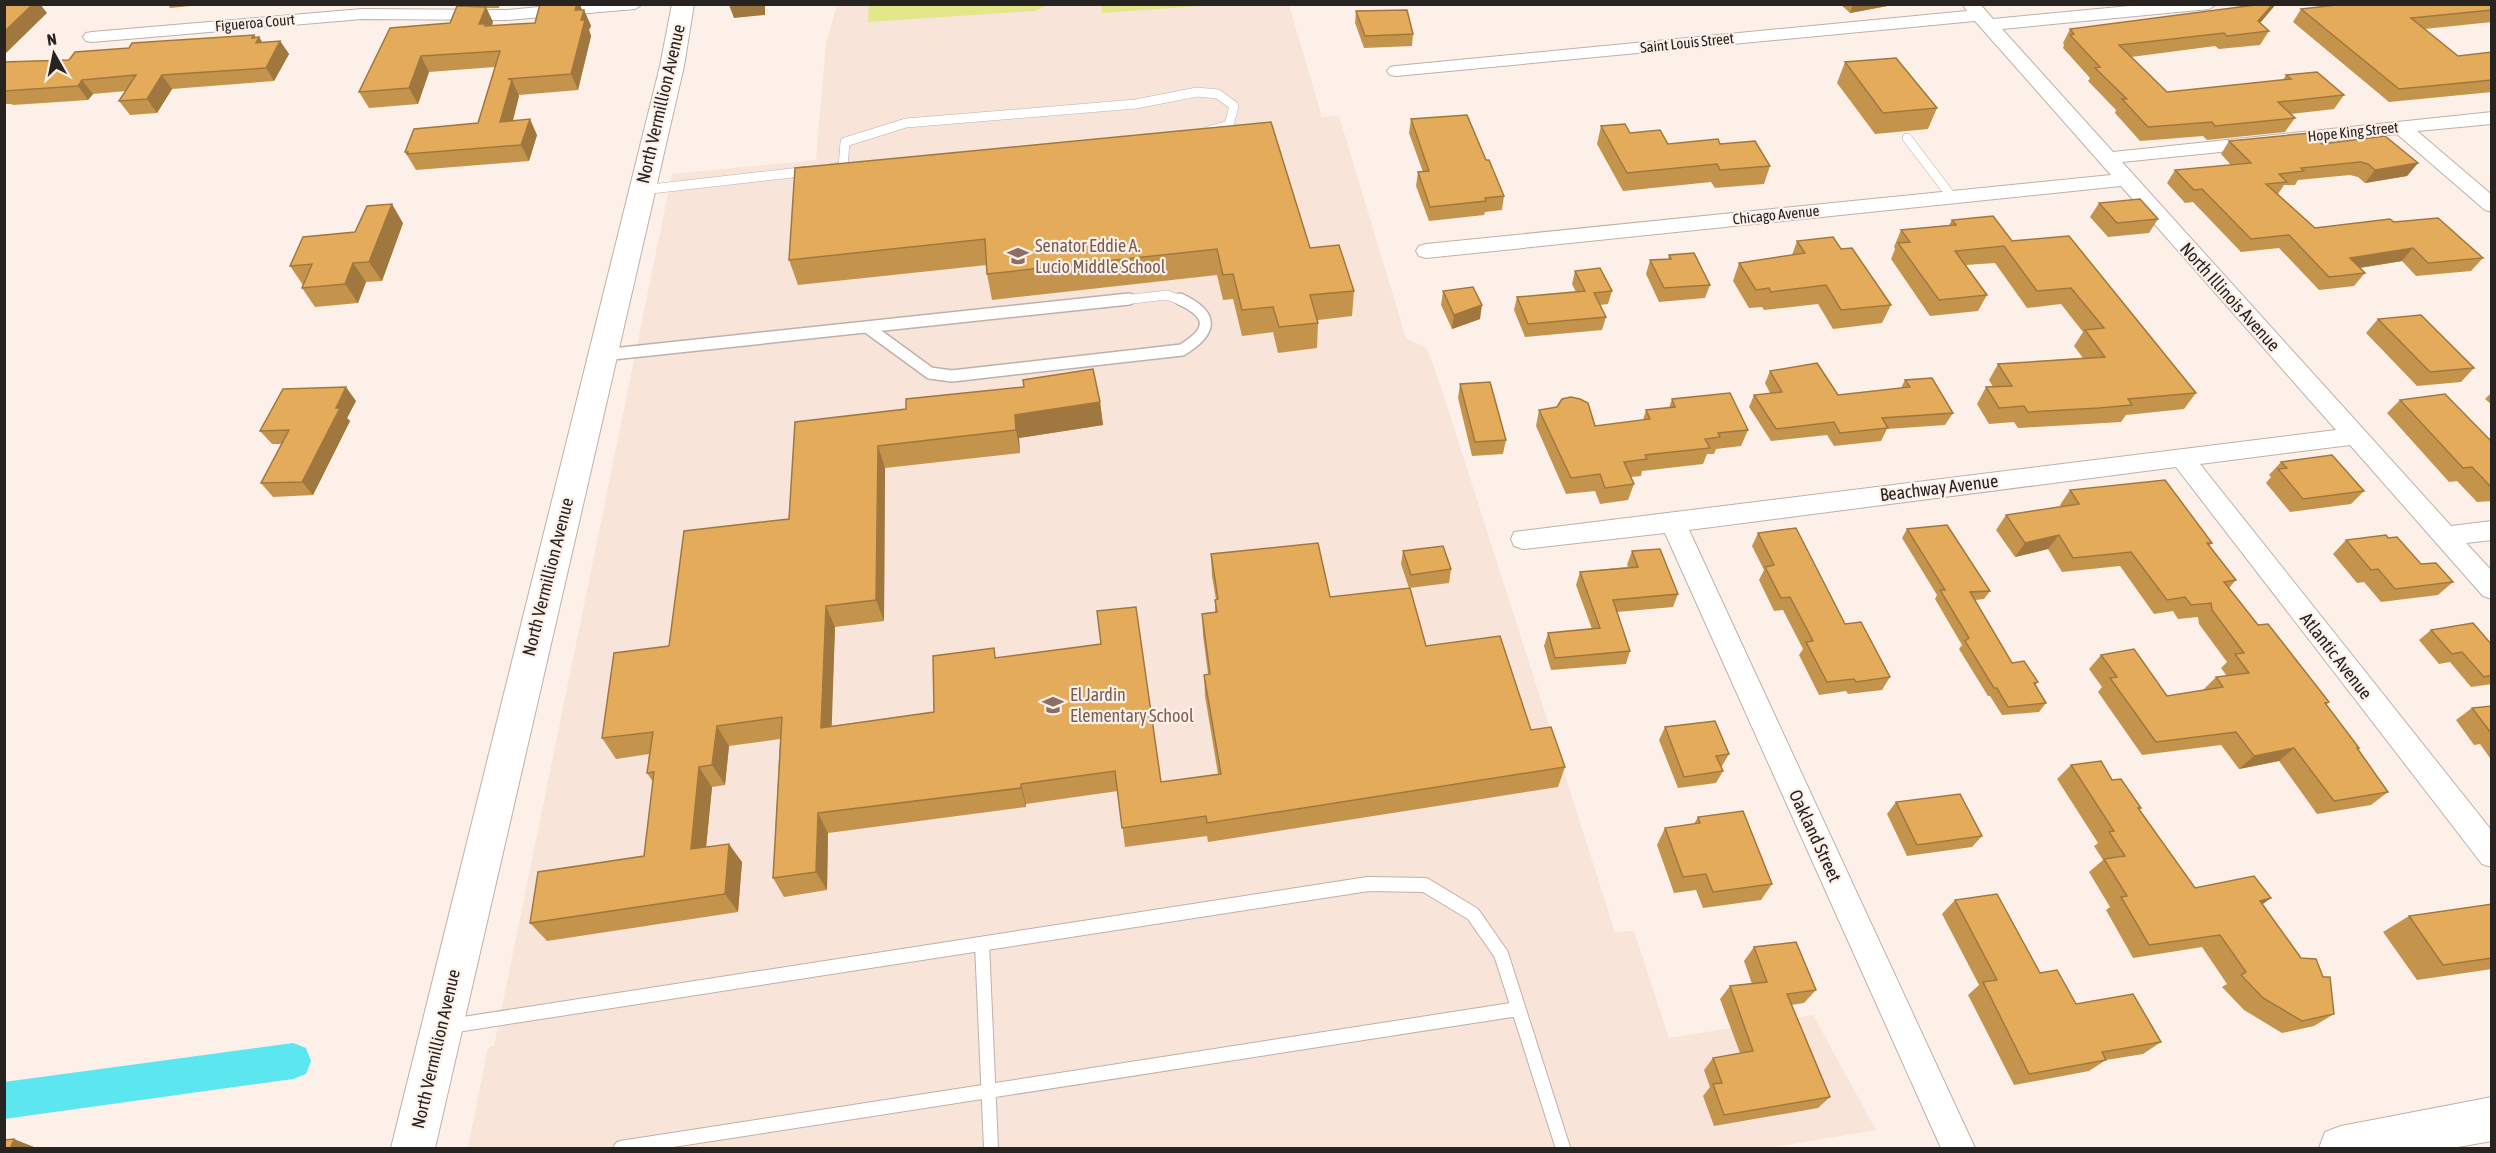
<svg xmlns="http://www.w3.org/2000/svg" width="2496" height="1153" viewBox="0 0 2496 1153" font-family="'Asap Condensed',sans-serif">
  <style>
    .built { fill: #f8e4d8 }
    .green { fill: #e2e889 }
    .lines { fill: none; stroke-linecap: round; stroke-linejoin: round }
    .canal { fill: #5ce6f0; fill-rule: evenodd }
    .lane-far2-casing { stroke: #bdb1aa; stroke-width: 10 }
    .lane-far1-casing { stroke: #bdb1aa; stroke-width: 14 }
    .lane-casing { stroke: #bdb1aa; stroke-width: 16 }
    .street-casing { stroke: #bdb1aa; stroke-width: 2 }
    .secondary-casing { stroke: #bdb1aa; stroke-width: 2 }
    .primary-casing { stroke: #bdb1aa; stroke-width: 2 }
    .lane-far2 { stroke: #fff; stroke-width: 9 }
    .lane-far1 { stroke: #fff; stroke-width: 11 }
    .lane { stroke: #fff; stroke-width: 14 }
    .street { fill: #fff; fill-rule: evenodd }
    .secondary { fill: #fff; fill-rule: evenodd }
    .primary { fill: #fff; fill-rule: evenodd }
    .wall { fill: #c4944d }
    .shaded-wall { fill: #a0783f }
    .building { fill: #e4ac5a; stroke: #a0783f; stroke-width: 1.5 }
    .labels { text-anchor: middle; stroke-width: 4.5; stroke-linejoin: round; paint-order: stroke }
    .far-street-label { font-size: 15px; fill: #272320; stroke: #fcf0e8 }
    .street-label { font-size: 18px; fill: #272320; stroke: #fcf0e8 }
    .education-label { font-size: 18px; fill: #785e54; stroke: #fcf0e8; text-anchor: start }
  </style>
  <rect width="100%" height="100%" fill="#fcf0e8"/>
  <!-- built -->
  <path class="built" d="M837 5H1289L1322 117 1339 116 1406 338 1427 348 1441 387 1615 932 1634 931 1669 1038 1813 1015 1876 1130 1769 1148H468L488 1048 494 1046 672 174 816 160 826 43Z"/>
  <!-- green -->
  <path class="green" d="M869 4H1047V5L1035 11 868 22Z
    M1101 4H1214V5L1102 13Z"/>
  <g class="lines">
    <!-- canal -->
    <path class="canal" d="M293 1043 306 1048 311 1061 306 1074 293 1079 4 1119V1082Z"/>
    <defs>
      <path id="lane-far2" d="M1907 138 1952 197
        M833 168 843 167 845 142 906 123 1136 104 1197 92 1218 94 1234 106 1229 125 1208 131
        M642 190 809 171
        M1115 301 1167 295 1183 301"/>
      <path id="lane-far1" d="M867 327 930 373 952 376 1182 350C1213 331 1214 315 1180 299
        M603 355 1129 299"/>
      <path id="lane" d="M982 944 991 1148
        M450 1026 1368 884 1425 885 1473 914 1501 954 1563 1148
        M621 1148 1518 1009"/>
      <path id="street" d="M569 4H643L635 9 507 20 362 19 92 42 86 41 83 37 86 33 92 32 362 9 507 10Z
        M1962 4H1980L1993 19 2150 4H2217L2209 9 2002 29 2113 152 2492 112V124L2417 131 2492 195V212L2485 210 2397 134 2122 162 2451 526 2492 521V540L2466 543 2492 571V599L2483 596 2350 445 2200 464 2492 831V867L2482 864 2176 467 1689 530 1975 1148H1941L1665 533 1523 549 1514 546 1511 539 1514 532 2336 430 2121 186 1426 258 1419 256 1416 251 1419 246 1426 244 2111 175 1975 21 1396 76 1390 75 1387 71 1390 67 1396 66 1967 11Z"/>
      <path id="secondary" d="M672 4H694L684 66 435 1148H391L660 66Z"/>
      <path id="primary" d="M2492 1097V1141L2452 1148H2319L2325 1132 2341 1126Z"/>
    </defs>
    <!-- lane-far2 casing -->
    <use href="#lane-far2" class="lane-far2-casing"/>
    <!-- lane-far1 casing -->
    <use href="#lane-far1" class="lane-far1-casing"/>
    <!-- lane casing -->
    <use href="#lane" class="lane-casing"/>
    <!-- street casing -->
    <use href="#street" class="street-casing"/>
    <!-- secondary casing -->
    <use href="#secondary" class="secondary-casing"/>
    <!-- primary casing -->
    <use href="#primary" class="primary-casing"/>
    <!-- lane-far2 -->
    <use href="#lane-far2" class="lane-far2"/>
    <!-- lane-far1 -->
    <use href="#lane-far1" class="lane-far1"/>
    <!-- lane -->
    <use href="#lane" class="lane"/>
    <!-- street -->
    <use href="#street" class="street"/>
    <!-- secondary -->
    <use href="#secondary" class="secondary"/>
    <!-- primary -->
    <use href="#primary" class="primary"/>
  </g>
  <!-- wall -->
  <path class="wall" d="M168 4H209L170 8Z
    M469 4H500L499 8H486L493 22 492 26 535 23 584 10 591 26 589 30 591 36 578 90 519 95V96L513 121 537 135 529 161 416 170 405 152 478 123 495 67 429 72 418 104 369 108 359 92 450 23 470 6Z
    M1840 4H1898L1850 13Z
    M2250 4H2276L2260 23 2269 31 2260 45 2219 49 2215 46 2131 57 2167 92 2283 80 2286 75 2344 95 2334 109 2291 114 2295 118 2285 132 2207 140 2203 136 2140 141 2115 113 2116 110 2088 81 2090 78 2063 48 2064 45 2063 43 2070 29 2252 6Z
    M2492 4V22L2424 29 2458 56 2492 52V92L2389 102 2293 22 2301 9Z
    M1356 11 1413 34 1412 46 1364 48 1355 23Z
    M254 35 256 38 259 37 262 42 280 41 289 54 274 81 172 89 157 113 130 115 119 101 126 91 93 94 88 100 13 105 11 104H4V62L69 60 129 48Z
    M1845 62 1937 108 1928 129 1875 134 1837 83Z
    M1411 119 1486 160 1504 196 1502 210 1485 212 1484 215 1429 221 1416 186 1418 172H1423L1409 133Z
    M1271 122 1310 248 1354 291 1352 316 1318 320V323L1317 348 1278 353 1273 332 1242 336 1233 299 1223 300 1217 275 992 300 987 274V265L798 285 789 260Z
    M1601 126 1668 144H1720L1770 166 1764 184 1715 188 1711 182 1623 191 1597 144Z
    M2229 141 2322 144 2418 163 2407 176 2365 183 2358 177 2350 175 2298 180 2295 185H2284L2278 194 2315 228 2394 222 2483 258 2471 271 2416 276 2402 261 2360 268 2365 273 2354 286 2319 290 2279 248 2241 252 2193 202 2185 203 2167 183 2175 170 2231 165 2221 154Z
    M2099 203 2158 219 2149 233 2108 237 2090 217Z
    M1952 220 2012 241 2069 236 2196 393 2184 409 2126 415 2121 422 2018 428 2014 422 1989 424 1977 404 1986 387H1993L1989 380 1998 364 2083 358 2074 346 2083 332 2061 304 2027 308 1995 263 1966 265 1987 295 1978 311 1930 316 1891 259 1895 249 1894 247 1901 230 1949 225Z
    M403 223 382 281 366 282 358 303 315 307 302 288 303 285 290 266 355 232Z
    M1797 241 1841 249 1891 305 1882 323 1833 329 1818 304 1764 310 1762 307 1749 308 1733 281 1739 263 1792 255Z
    M1669 255 1710 285 1705 298 1659 302 1646 274 1650 260 1668 259Z
    M1575 271 1612 291 1608 304 1600 305 1606 317 1602 330 1525 337 1514 310 1517 297 1576 292 1572 284Z
    M1443 291 1480 319 1452 329 1441 305Z
    M2378 319 2474 368 2461 382 2417 386 2366 333Z
    M1770 371 1838 395 1901 388 1905 380 1953 413 1945 425 1887 429 1881 441 1834 446 1827 435 1771 441 1749 407 1754 395 1770 393 1765 383Z
    M1460 384 1506 440 1503 454 1472 456 1458 398Z
    M2492 392V405L2485 399Z
    M1672 399 1748 430 1741 446 1716 449 1714 454H1707L1703 464 1642 471 1641 476 1631 477 1634 484 1628 500 1600 504 1595 491 1566 494 1536 426 1539 410 1557 407 1595 426 1643 420 1646 410 1669 408Z
    M2400 400 2492 442V501L2477 502 2457 481 2449 482 2387 413Z
    M356 401 347 418 350 421 313 495 273 497 261 483 282 444H272L260 431Z
    M1100 402 1103 425 1019 438 1020 453 885 468 884 621 835 627 831 726 934 712 997 658 1161 782 1218 774 1205 696 1204 675 1208 674 1203 635 1202 614 1215 612V600H1216L1212 576 1211 554 1330 597 1426 646 1531 730 1565 767 1558 787 1208 842 1207 836 1125 847 1118 791 1026 804V807L828 833 827 890 784 897 773 878 780 739 729 746 725 785 712 787 706 847 742 862 738 912 547 941 530 923 644 856 653 782 647 773 649 754 616 759 602 738 669 646 789 519 795 422Z
    M2281 462 2364 491 2351 504 2290 512 2266 483 2271 477 2269 475Z
    M2070 490 2212 543 2209 546 2236 580 2229 588 2258 625 2329 702 2326 705 2359 748 2358 750 2388 792 2371 805 2317 814 2279 761 2239 769 2221 745 2142 755 2098 692 2102 687 2089 669 2101 655 2167 696 2203 690 2216 677 2227 676 2221 668 2227 662 2199 624 2198 617 2178 619 2173 611 2154 614 2120 566 2062 572 2048 549 2015 557 1996 530 2006 515 2061 507 2060 505Z
    M1907 529 1990 591 1984 599 1975 600 2012 663 2038 682 2035 685 2046 703 2039 712 2002 715 1990 696H1988L1959 649 1962 645 1935 599 1937 595 1902 538Z
    M1758 533 1845 624 1890 677 1882 690 1848 694 1846 691 1819 695 1799 655 1803 649 1783 610 1774 611 1759 580 1764 570 1752 546Z
    M2388 538 2421 564 2453 582 2438 595 2381 602 2364 582 2357 583 2333 554 2346 540Z
    M1403 551 1451 569 1449 583 1409 588 1401 564Z
    M1632 551 1678 594 1673 607 1617 612 1630 651 1626 664 1551 670 1544 646 1548 633 1592 629 1576 585 1580 572 1628 567 1627 565Z
    M2431 630 2492 645V684L2471 687 2450 662 2439 664 2419 640Z
    M2492 706V757L2490 758 2480 744 2474 745 2456 720 2472 708Z
    M1665 727 1729 754 1722 766H1721L1723 771 1716 783 1678 788 1659 740Z
    M2071 765 2112 780 2141 808 2139 809 2195 888 2271 898 2262 904 2334 1014 2314 1026 2282 1033 2244 1010 2222 987 2227 984 2202 947 2133 958 2106 910 2110 907 2089 872 2103 860 2094 846 2098 843 2057 779Z
    M1896 802 1982 836 1972 847 1907 856 1887 814Z
    M1698 817 1772 884 1761 900 1703 908 1696 890 1674 893 1657 845 1665 828 1694 824Z
    M1955 900 2076 1004 2161 1042 2143 1054 2106 1060 2089 1071 2014 1085 1968 995 1979 985 1942 914Z
    M2492 904V969L2417 980 2383 932 2409 916Z
    M1754 947 1816 990 1804 1003 1791 1005 1830 1097 1818 1108 1714 1126 1703 1096 1710 1087 1704 1070 1713 1058 1740 1053 1720 999 1730 986 1752 984 1744 961Z"/>
  <!-- shaded-wall -->
  <path class="shaded-wall" d="M33 4H40L47 13 4 55V32Z
    M577 4H580L583 13 584 10 591 26 589 30 591 36 578 90 571 74 575 10Z
    M765 4V15L734 18 729 5Z
    M1853 4H1898L1850 13Z
    M2273 4H2276L2250 35 2258 21Z
    M486 7 493 22 489 32 479 24Z
    M254 35 258 40 259 37 268 51 265 56 252 38Z
    M280 41 289 54 274 81 266 68Z
    M421 56 429 72 418 104 409 88Z
    M162 75 172 89 157 113 147 99Z
    M82 80 93 94 88 100 78 86Z
    M512 80 519 96 508 138 500 122Z
    M530 119 537 135 529 161 521 145Z
    M2418 163 2407 176 2365 183 2375 170Z
    M392 204 403 223 382 281 369 262Z
    M2413 248 2402 261 2339 271 2350 258Z
    M353 263 366 282 358 303 345 284Z
    M1482 305 1480 319 1452 329 1454 315Z
    M346 387 356 401 347 418 350 421 313 495 302 482Z
    M1100 402 1103 425 1019 438 1020 453 1016 430 1015 415Z
    M878 446 885 468 884 621 876 600Z
    M2059 535 2048 549 2015 557 2025 543Z
    M826 606 835 627 831 748 821 728Z
    M717 726 729 746 725 785 712 765Z
    M2294 748 2279 761 2239 769 2254 756Z
    M699 767 712 787 704 868 691 849Z
    M1021 784 1026 804V807L1021 788Z
    M818 813 828 833 827 890 816 872Z
    M729 844 742 862 738 912 725 894Z
    M2271 898 2252 912 2260 901Z
    M14 1139 34 1147V1149H10Z"/>
  <!-- building -->
  <path class="building" d="M4 4H33L4 32Z
    M540 4H577L575 10H584L581 20H585L571 74 508 79 512 80 500 122 530 119 521 145 407 154 408 152H405L414 129 478 123 500 51 421 56 409 88 359 92 390 28 450 23 457 6 486 7 479 24H486L485 26 535 23Z
    M2263 4H2273L2258 21 2269 31 2227 36 2224 33 2119 45 2167 92 2291 79 2286 75 2317 72 2344 95 2278 102 2295 118 2215 126 2212 122 2148 127 2122 99H2127L2095 68 2100 67 2070 35 2074 34 2070 29Z
    M2345 4H2492V10L2411 18 2458 56 2492 52V80L2399 89 2301 9Z
    M1407 10 1413 34 1365 36 1356 11Z
    M254 35 252 38 259 37 256 43 280 41 266 68 162 75 147 99 119 101 136 75 82 80 78 86 4 91V62L69 60 75 52 129 48 132 43Z
    M1896 58 1937 108 1883 113 1845 62Z
    M1467 115 1486 160H1489L1504 196 1485 198 1486 201 1430 207 1418 172 1429 171 1411 119Z
    M1271 122 1310 248 1339 245 1354 291 1310 295 1318 323 1279 327 1273 307 1242 310 1233 274 1223 275 1217 249 987 274 985 239 789 260 795 168Z
    M1625 124 1630 133 1660 130 1668 144 1718 139 1720 144 1755 141 1770 166 1720 170 1717 164 1627 173 1601 126Z
    M2310 133 2322 144 2385 136 2418 163 2375 170 2368 164 2360 162 2301 168 2304 171 2279 174 2287 182 2266 184 2315 228 2390 219 2394 222 2438 218 2483 258 2428 263 2413 248 2350 258 2365 273 2329 277 2289 235 2251 239 2202 189 2194 190 2175 170 2251 163 2229 141Z
    M2140 199 2158 219 2117 223 2099 203Z
    M392 204 369 262 353 263 345 284 302 288 312 264 290 266 303 237 355 232 367 206Z
    M1993 216 2012 241 2069 236 2196 393 2128 399 2132 405 2099 408 2028 412 2024 406 1999 408 1986 387 2012 386 1998 364 2105 357 2085 330 2104 328 2071 288 2037 291 2004 246 1955 251 1987 295 1939 300 1898 243 1910 242 1901 230 1956 225 1952 220Z
    M1833 237 1841 249 1852 248 1891 305 1841 310 1826 285 1771 292 1769 288 1756 290 1739 263 1805 253 1797 241Z
    M1694 253 1710 285 1664 288 1650 260 1671 259 1669 255Z
    M1600 268 1612 291 1594 293 1606 317 1528 324 1517 297 1585 291 1575 271Z
    M1473 287 1482 305 1454 315 1443 291Z
    M2421 315 2474 368 2430 372 2378 319Z
    M1817 363 1838 395 1910 387 1905 380 1932 378 1953 413 1882 418 1888 428 1840 433 1834 422 1776 429 1754 395 1782 392 1770 371Z
    M1093 369 1100 402 1015 415 1016 430 878 446 876 600 826 606 821 728 934 712 933 656 994 648 995 658 1101 644 1097 611 1136 607 1161 782 1221 774 1204 675 1210 674 1202 614 1217 612 1215 600 1218 599 1211 554 1318 543 1330 597 1410 588 1426 646 1500 636 1531 730 1551 727 1565 767 1207 823 1206 816 1122 828 1115 771 1021 784V788L818 813 816 872 773 878 782 717 717 726 712 765 699 767 691 849 729 844 725 894 530 923 538 872 644 856 654 772 647 773 653 732 602 738 614 653 669 646 684 531 789 519 795 422 906 409V399L1024 387 1023 380Z
    M1490 382 1506 440 1475 442 1460 384Z
    M346 387 336 408H340L302 482 261 483 289 430 260 431 283 389Z
    M1730 393 1748 430 1718 433 1720 437 1705 439 1710 448 1645 455 1647 459 1624 462 1634 484 1605 488 1600 474 1571 478 1539 410 1557 407 1562 399 1571 397 1580 399 1588 403 1595 426 1650 419 1646 410 1675 407 1672 399Z
    M2445 394 2492 442V488L2472 467 2463 468 2400 400Z
    M2332 455 2364 491 2303 499 2278 469 2287 468 2281 462Z
    M2165 480 2212 543H2207L2236 580 2224 582 2258 625 2268 624 2329 702 2325 703 2359 748H2357L2388 792 2334 801 2294 748 2254 756 2236 732 2156 742 2110 678 2117 677 2101 655 2134 649 2167 696 2223 687 2216 677 2249 673 2235 654 2244 653 2212 610 2211 603 2191 605 2185 597 2167 600 2131 552 2073 558 2059 535 2025 543 2006 515 2079 504 2070 490Z
    M1947 525 1990 591 1970 592 2012 663 2024 661 2038 682 2034 683 2046 703 2008 707 1997 688H1994L1965 641 1969 638 1940 590H1945L1907 529Z
    M1796 528 1845 624 1861 622 1890 677 1856 682 1854 679 1827 682 1806 642 1813 641 1790 597 1781 598 1765 567 1774 565 1758 533Z
    M2386 535 2388 538 2397 537 2421 564 2436 563 2453 582 2395 589 2378 569 2371 570 2346 540Z
    M1443 546 1451 569 1411 575 1403 551Z
    M1660 549 1678 594 1613 600 1630 651 1555 658 1548 633 1600 628 1580 572 1638 567 1632 551Z
    M2473 623 2492 645V675L2484 677 2462 652 2452 654 2431 630Z
    M2492 706V733H2491L2472 708Z
    M1715 721 1729 754 1716 756 1723 771 1684 777 1665 727Z
    M2101 761 2112 780 2121 779 2141 808H2138L2195 888 2254 876 2271 898 2260 901 2301 958 2316 959 2323 977H2330L2334 1014 2302 1021 2263 998 2241 975 2246 972 2220 935 2149 945 2121 897 2127 896 2104 859 2125 856 2109 832 2114 831 2071 765Z
    M1960 794 1982 836 1917 845 1896 802Z
    M1743 811 1772 884 1713 892 1706 874 1683 877 1665 828 1700 823 1698 817Z
    M1997 894 2040 973 2057 970 2076 1004 2133 994 2161 1042 2102 1052 2106 1060 2029 1074 1983 982 1997 980 1955 900Z
    M2492 904V958L2443 965 2409 916Z
    M1796 942 1816 990 1787 994 1830 1097 1724 1115 1713 1084 1722 1083 1713 1058 1753 1051 1730 986 1767 982 1754 947Z
    M14 1139 10 1149H4V1140Z"/>
  <!-- icons -->
  <defs>
    <symbol id="school-bare" viewBox="-9 -9 18 18"><path d="M0-5L7-2L0 1L-7-2ZM-4 1L0 2.5L4 1V4Q0 6-4 4Z" fill="#8d6e63" stroke="#fcf0e8" stroke-width="2.5" paint-order="stroke"/></symbol>
  </defs>
  <g fill-rule="evenodd">
    <use href="#school-bare" x="1003" y="241" width="30" height="30"/>
    <use href="#school-bare" x="1038" y="690" width="30" height="30"/>
  </g>
  <g class="labels">
    <!-- far-street labels -->
    <g class="far-street-label">
      <text transform="translate(255 23) rotate(-5)" y="5">Figueroa Court</text>
      <text transform="translate(1687 43) rotate(-6)" y="5">Saint Louis Street</text>
      <text transform="translate(2353 132) rotate(-6)" y="5">Hope King Street</text>
      <text transform="translate(1776 215) rotate(-6)" y="5">Chicago Avenue</text>
    </g>
    <!-- street labels -->
    <g class="street-label">
      <text transform="translate(661 104) rotate(-77)" y="6">North Vermillion Avenue</text>
      <text transform="translate(2230 297) rotate(48)" y="6">North Illinois Avenue</text>
      <text transform="translate(1939 488) rotate(-7)" y="6">Beachway Avenue</text>
      <text transform="translate(548 577) rotate(-76)" y="6">North Vermillion Avenue</text>
      <text transform="translate(2336 656) rotate(52)" y="6">Atlantic Avenue</text>
      <text transform="translate(1815 836) rotate(65)" y="6">Oakland Street</text>
      <text transform="translate(436 1049) rotate(-77)" y="6">North Vermillion Avenue</text>
    </g>
    <!-- education labels -->
    <g class="education-label">
      <text x="1035" y="252">Senator Eddie A.<tspan x="1035" dy="21">Lucio Middle School</tspan></text>
      <text x="1070" y="701">El Jardin<tspan x="1070" dy="21">Elementary School</tspan></text>
    </g>
  </g>
  <!-- border -->
  <rect width="2496" height="1153" fill="none" stroke="#272320" stroke-width="12"/>
  <!-- north arrow -->
  <g transform="translate(54 54) rotate(351)" stroke="#fcf0e8" stroke-width="4.5" paint-order="stroke">
  <path d="M0-4.5L10 22L0 15L-10 22Z" fill="#272320"/>
  <text y="-9" font-size="16" font-weight="bold" text-anchor="middle" fill="#272320">N</text>
  </g>
</svg>
